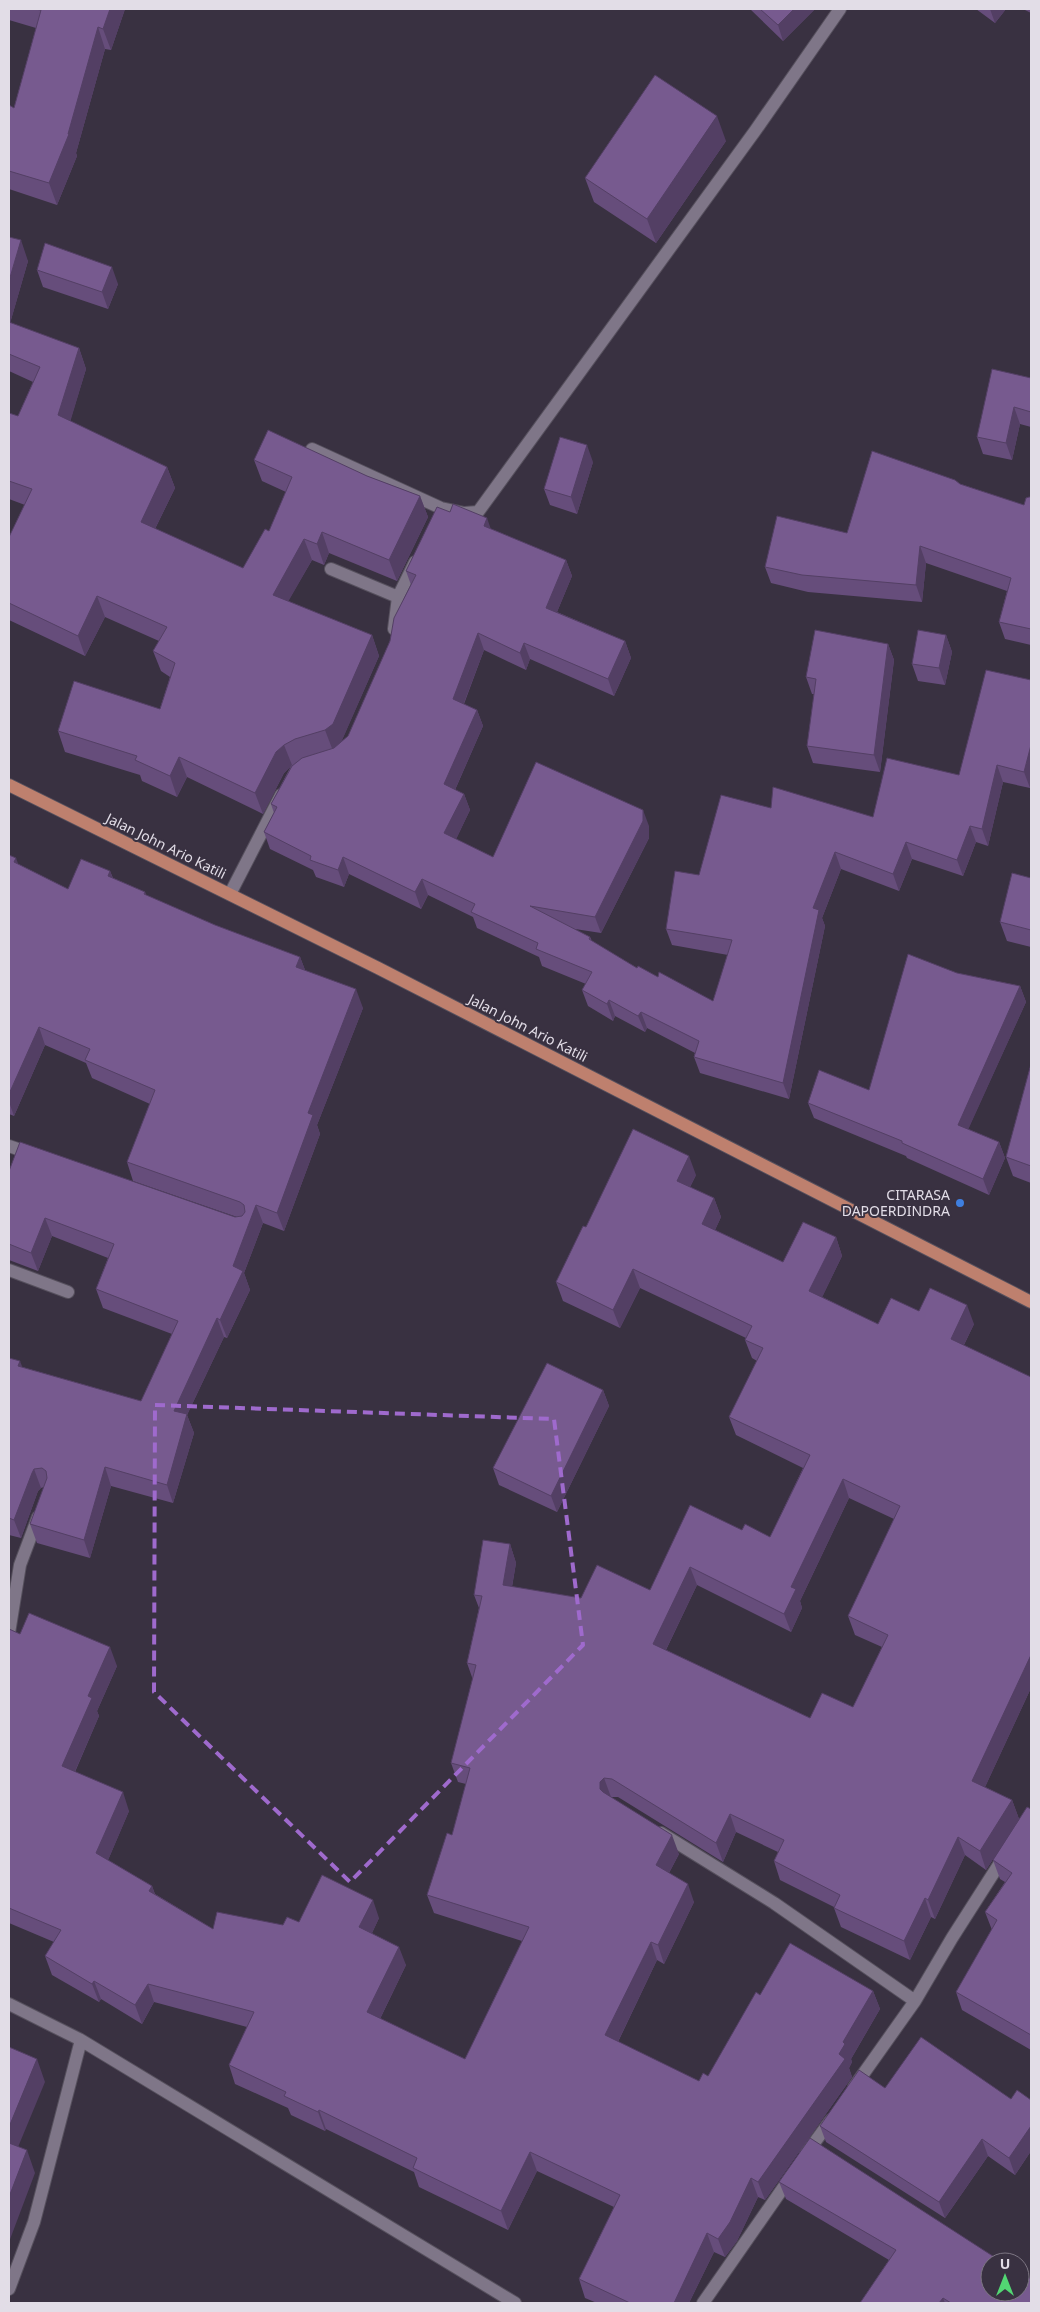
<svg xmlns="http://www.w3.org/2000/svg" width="1040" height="2312" viewBox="0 0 1040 2312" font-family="'Noto Sans',sans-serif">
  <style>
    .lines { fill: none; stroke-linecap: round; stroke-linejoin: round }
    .street-casing { stroke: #56505d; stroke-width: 14 }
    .primary-casing { stroke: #56505d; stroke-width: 14 }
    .street { stroke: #7f7688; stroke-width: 12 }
    .primary { stroke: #be806e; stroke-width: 12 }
    .wall { fill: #664d7b; fill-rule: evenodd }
    .shaded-wall { fill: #533f64 }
    .building { fill: #775a8f; stroke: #533f64; fill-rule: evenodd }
    .marked { fill: none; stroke: #9f6acd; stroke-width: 4; stroke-dasharray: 10 6; stroke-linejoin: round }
    .shop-dot { fill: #3f7fe0; stroke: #393141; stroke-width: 2 }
    .labels { text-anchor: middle; stroke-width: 4; stroke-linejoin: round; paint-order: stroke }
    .street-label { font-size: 14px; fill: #e2dde7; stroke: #393141 }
    .poi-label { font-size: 14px; fill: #e2dde7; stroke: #393141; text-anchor: end }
  </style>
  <rect width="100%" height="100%" fill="#393141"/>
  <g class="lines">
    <defs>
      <path id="street" d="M312 449 441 508 464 513 478 512 755 131 840 9
        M331 569 398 597 415 562
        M394 629 398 597
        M230 894 281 795
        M9 1146 32 1154
        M9 1270 68 1292
        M9 1633 20 1565 38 1517
        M661 1833 774 1903 915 2001
        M9 2004 79 2039 515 2303
        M854 2087 915 2001 952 1938 1005 1855
        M806 2154 831 2120
        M9 2289 34 2222 81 2040
        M703 2303 792 2175"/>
      <path id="primary" d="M9 785 378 968 1031 1302"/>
    </defs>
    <!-- street casing -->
    <use href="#street" class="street-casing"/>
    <!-- primary casing -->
    <use href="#primary" class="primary-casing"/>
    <!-- street -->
    <use href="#street" class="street"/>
    <!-- primary -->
    <use href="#primary" class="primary"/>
  </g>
  <!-- wall -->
  <path class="wall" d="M9 9H125L111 50 105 49 76 153 77 156 57 205 9 189V105L14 108 36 28 9 20Z
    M750 9H815L783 41Z
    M976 9H1006L995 23Z
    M1023 9H1031V13Z
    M726 141 656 243 594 202 585 178Z
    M9 237 28 261 10 323 79 348 86 369 70 421 167 467 175 488 155 529 243 568 269 531 286 492 262 481 254 460 367 476 420 496 428 517 397 581 329 553 324 565 312 560 288 601 372 635 379 656 341 742 348 736 390 641 411 585 406 571 491 529 566 560 572 576 557 612 625 641 631 658 614 696 530 659 526 670 484 650 464 704 477 710 483 726 455 790 464 794 470 810 456 839 493 857 649 826V838L601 933 575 929 590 937 592 941 637 968 713 1001 728 955 672 945 666 929 699 875 771 808 873 817 959 775 1031 680V785L1030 788 1003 782 988 846 976 842 963 876 912 859 899 891 841 869 822 918 825 926 789 1099 700 1073 694 1057 695 1053 647 1028 645 1032 615 1016 613 1021 588 1006 582 990 586 984 542 966 539 957 477 928 473 917 428 895 421 909 349 874 344 887 316 877 313 870 270 849 264 832 274 813 271 804 291 766 284 773 263 814 187 777 177 797 142 781 140 775 65 752 58 731 160 709 170 677 161 671 153 651 159 641 105 617 85 656 9 620V537L25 505 9 499V413L18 416 33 382 9 371Z
    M37 270 118 284 108 309 43 287Z
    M1031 378V427L1020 424 1012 460 983 454 977 437Z
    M593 462 577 514 550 505 544 489Z
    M960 484 1024 505 1031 497V645L1005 639 999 622 1007 591 926 563 922 602 808 592 771 583 765 567 847 533Z
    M946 635 952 652 945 685 918 681 912 664Z
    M888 644 894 660 880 772 813 763 807 746 814 694H812L806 677Z
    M9 855 18 864 68 889 110 871 113 878 145 892 146 895 215 925 300 957 305 970 363 1008 317 1125 320 1134 284 1231 263 1223 244 1273 250 1290 227 1338 224 1337 187 1415 194 1433 173 1503 111 1486 90 1558 37 1543 30 1524 44 1487 41 1488 38 1491 21 1538 9 1535V1358L22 1367 141 1401 172 1334 103 1308 96 1289 108 1258 52 1236 38 1271 9 1260V1171L235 1217H237L133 1181 127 1162 150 1104 92 1078 86 1063 45 1045 14 1116 9 1114Z
    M1031 878V947L1007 941 1000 922Z
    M957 973 1020 986 1026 1002 968 1129 999 1142 1005 1158 989 1195 907 1158 906 1156 814 1118 808 1103 869 1090Z
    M1031 1064V1183L1013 1176 1006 1157Z
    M696 1175 690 1187 714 1198 721 1217 715 1230 783 1262 836 1237 842 1256 822 1297 878 1324 919 1311 974 1324 964 1345 1031 1688 985 1787 1012 1800 1019 1819 986 1870 965 1855 935 1919 931 1917 910 1960 841 1927 834 1908V1907L780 1880 774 1861 778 1852 736 1832 723 1862 618 1797H611L679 1854 669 1873 694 1902 664 1964 657 1960 618 2042 699 2081 708 2076 760 1995 873 1991 880 2009 851 2059 852 2062 849 2068 852 2077 765 2200 758 2197 737 2241 725 2257 714 2252 689 2303H597L585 2298 579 2279 614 2207 537 2171 508 2230 419 2187 414 2172 326 2129 325 2131 291 2115 288 2108 235 2084 229 2065 247 2027 154 2002 142 2024 101 1999 99 2002 52 1975 45 1956 54 1942 9 1923V1629L20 1634 117 1666 97 1711 99 1716 75 1772 129 1811 108 1860 152 1886 155 1894 213 1929 283 1925 299 1922 379 1918 372 1933 406 1965 380 2019 465 2059 522 1941 434 1913 427 1895 452 1835 466 1784 458 1782 451 1763 473 1680 467 1663 479 1608 474 1595 510 1544 516 1563 512 1587 581 1598 650 1590 742 1530 770 1537 803 1468 736 1435 729 1417 757 1361 752 1358 745 1340 746 1338 640 1288 620 1328 563 1301 556 1282 586 1227ZM849 1498 894 1519 848 1616 855 1635 882 1647 853 1707 810 1718 666 1650 697 1585 791 1632 802 1608 800 1601Z
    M603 1390 609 1406 557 1512 499 1485 493 1468Z
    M1031 1809V2050L962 2010 956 1992 992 1930 985 1912 1005 1882 1000 1879 993 1860Z
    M885 2088 1031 2100V2151L1015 2175 988 2156 945 2218 826 2142 820 2126Z
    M779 2182 990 2262 1031 2303H860L889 2260 786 2199Z"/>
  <!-- shaded-wall -->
  <path class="shaded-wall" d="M110 9H125L111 50 103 29Z
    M794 9H815L783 41 778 25Z
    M990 9H1006L995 23Z
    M98 27 105 49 76 153 77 156 57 205 49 183 68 134Z
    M717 116 726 141 656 243 647 219Z
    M21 240 28 261 9 327V281Z
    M112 267 118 284 108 309 102 292Z
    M79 348 86 369 66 436 58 415Z
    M1014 407 1020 424 1012 460 1006 443Z
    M587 445 593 462 577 514 571 497Z
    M167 467 175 488 148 543 141 522Z
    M420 496 428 517 397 581 389 560Z
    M487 518 493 535 484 526Z
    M322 532 329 553 324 565 317 544Z
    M304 539 312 560 280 616 273 595Z
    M920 546 926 563 922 602 916 585Z
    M566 560 572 576 552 624 546 608Z
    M97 596 105 617 85 656 78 636Z
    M478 633 484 650 459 716 453 699Z
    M372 635 379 656 340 745 333 751 325 730Z
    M946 635 952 652 945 685 939 668Z
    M625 641 631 658 614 696 608 679Z
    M524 643 530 659 526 670 520 653Z
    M888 644 894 660 880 772 874 755Z
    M477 710 483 726 450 801 444 784Z
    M284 745 292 765 284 773 263 814 255 793 276 752Z
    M1031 745V785L1030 788 1024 772Z
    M179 757 187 777 177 797 170 776Z
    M997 765 1003 782 988 846 982 829Z
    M464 794 470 810 451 850 444 833Z
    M643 810 649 826V838L601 933 595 917Z
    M970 826 976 842 963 876 957 860Z
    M906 842 912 859 899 891 893 874Z
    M835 852 841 869 822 918 825 926 789 1099 783 1083 813 908Z
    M343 857 349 874 344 887 338 870Z
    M16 858 23 877 14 862Z
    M110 871 117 890 108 876Z
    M422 879 428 895 421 909 415 892Z
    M300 957 307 975 296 967Z
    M1020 986 1026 1002 963 1141 958 1125Z
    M356 989 363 1008 317 1125 320 1134 284 1231 277 1213 308 1113Z
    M609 1000 615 1016 613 1021 607 1004Z
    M641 1012 647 1028 645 1032 638 1016Z
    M39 1027 45 1045 14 1116 9 1102V1094Z
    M999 1142 1005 1158 989 1195 983 1179Z
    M689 1156 696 1175 684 1199 677 1181Z
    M714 1198 721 1217 709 1243 702 1224Z
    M256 1205 263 1223 244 1273 250 1290 227 1338 220 1320 233 1266Z
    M45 1218 52 1236 38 1271 31 1253Z
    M836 1237 842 1256 816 1310 809 1291Z
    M633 1269 640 1288 620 1328 613 1310Z
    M967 1305 974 1324 958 1357 951 1339Z
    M217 1318 224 1337 187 1415 194 1433 173 1503 167 1485 174 1411Z
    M20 1361 27 1379 18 1366Z
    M603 1390 609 1406 557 1512 551 1496Z
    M105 1467 111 1486 90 1558 84 1540Z
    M34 1469 41 1488 38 1491 21 1538 14 1520 32 1473Z
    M843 1479 849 1498 800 1601 802 1608 791 1632 784 1614 791 1587Z
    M510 1544 516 1563 509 1603 503 1585Z
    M690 1567 697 1585 660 1662 653 1644Z
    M110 1647 117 1666 97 1711 99 1716 69 1785 62 1766 88 1696Z
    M1031 1655V1688L979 1800 972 1781Z
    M604 1778 611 1797 607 1800 600 1789V1782Z
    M123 1792 129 1811 103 1872 96 1853Z
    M1012 1800 1019 1819 986 1870 980 1851Z
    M730 1814 736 1832 723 1862 716 1843Z
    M672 1835 679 1854 663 1884 656 1865Z
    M958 1837 965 1855 935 1919 928 1900Z
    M688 1884 694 1902 664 1964 658 1945Z
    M152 1886 158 1904 149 1891Z
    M925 1898 931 1917 910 1960 904 1941Z
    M373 1900 379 1918 366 1946 359 1927Z
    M651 1942 657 1960 612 2054 605 2035Z
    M399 1947 406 1965 374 2031 367 2012Z
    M94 1981 101 1999 99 2002 92 1984Z
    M148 1984 154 2002 142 2024 135 2005Z
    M873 1991 880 2009 851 2059 852 2062 849 2068 852 2077 765 2200 758 2182 839 2054 843 2042Z
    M37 2059 45 2082 11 2164 9 2157V2127Z
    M319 2110 326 2129 325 2131 318 2112Z
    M1031 2126V2151L1015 2175 1009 2158Z
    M982 2139 988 2156 945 2218 939 2202Z
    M27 2150 35 2173 9 2242V2197Z
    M530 2152 537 2171 508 2230 501 2211Z
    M751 2178 758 2197 737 2241 725 2257 718 2239Z
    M707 2233 714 2252 689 2303H674Z
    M943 2298 945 2303H939Z"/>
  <!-- building -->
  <path class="building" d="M35 9H110L103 29 98 27 68 134H69L49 183 9 171V105L14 108 41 10Z
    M760 9H794L778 25Z
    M655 75 717 116 647 219 585 178Z
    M9 237 21 240 9 281Z
    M45 243 112 267 102 292 37 270Z
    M9 322 79 348 58 415 167 467 141 522 243 568 265 529 269 531 292 477 254 460 268 430 367 476 420 496 389 560 322 532 317 544 304 539 273 595 372 635 333 724 325 730 295 739 284 745 276 752 255 793 179 757 170 776 135 760 137 756 58 731 74 681 160 709 175 663 153 651 167 627 97 596 78 636 9 603V537L32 489 9 481V413L18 416 40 367 9 354Z
    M992 369 1031 378V412L1014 407 1006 443 977 437Z
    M560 437 587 445 571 497 544 489Z
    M872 451 955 480 960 484 1024 505 1026 498 1029 497H1031V629L999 622 1011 578 920 546 916 585 802 575 765 567 777 516 847 533Z
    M453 504 487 518 484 526 566 560 546 608 625 641 608 679 524 643 520 653 478 633 453 699 477 710 444 784 464 794 444 833 493 857 536 762 643 810V821L595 917 530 906 590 937 589 939 637 968 638 966 658 977 659 972 713 1001 732 940 666 929 675 871 699 875 721 795 771 808 773 787 873 817 887 758 959 775 986 670 1031 680V745L1024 772 997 765 982 829 970 826 957 860 906 842 893 874 835 852 813 908 819 910 783 1083 694 1057 699 1041 641 1012 638 1016 609 1000 607 1004 582 990 592 972 536 949 538 943 471 912 475 904 422 879 415 892 343 857 338 870 310 860 311 856 264 832 277 807 271 804 292 766 302 758 334 748 348 736 390 641 394 618 416 575 406 571 437 507 450 512Z
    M815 630 888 644 874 755 807 746 816 679 806 677Z
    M918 630 946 635 939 668 912 664Z
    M9 855 16 858 14 862 68 889 81 859 110 871 108 876 145 892 144 894 215 925 300 957 296 967 356 989 308 1113 313 1115 277 1213 256 1205 233 1266 243 1271 220 1320 217 1318 174 1411 187 1414 167 1485 105 1467 84 1540 30 1524 47 1478 46 1471 42 1468 34 1469 32 1473 14 1520 9 1518V1358L20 1361 18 1366 141 1401 178 1321 96 1289 114 1244 45 1218 31 1253 9 1244V1171L20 1142 235 1217 242 1216 245 1212 244 1205 240 1202 127 1162 155 1090 85 1060 90 1049 39 1027 9 1094Z
    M1012 873 1031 878V930L1000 922Z
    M908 954 957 973 1020 986 958 1125 999 1142 983 1179 902 1143V1141L808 1103 819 1070 869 1090Z
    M1031 1064V1166L1006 1157Z
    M633 1129 689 1156 677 1181 714 1198 702 1224 783 1262 803 1222 836 1237 809 1291 878 1324 891 1298 919 1311 930 1288 967 1305 951 1339 1031 1377V1655L972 1781 1012 1800 980 1851 958 1837 928 1900 925 1898 904 1941 834 1908 840 1895 774 1861 784 1840 730 1814 716 1843 612 1779 604 1778 600 1782V1789L603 1792 672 1835 656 1865 688 1884 658 1945 651 1942 605 2035 699 2081 703 2073 708 2076 756 1992 760 1995 790 1943 873 1991 843 2042 845 2044 839 2054 845 2059 758 2182 751 2178 730 2222 718 2239 707 2233 674 2303H630L579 2279 620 2195 530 2152 501 2211 413 2168 417 2158 319 2110 318 2112 284 2096 286 2092 229 2065 254 2012 148 1984 135 2005 94 1981 92 1984 45 1956 61 1930 9 1908V1629L20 1634 29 1613 110 1647 88 1696 92 1698 62 1766 123 1792 96 1853 152 1886 149 1891 213 1929 217 1912 283 1925 287 1917 299 1922 322 1875 373 1900 359 1927 399 1947 367 2012 465 2059 529 1927 427 1895 447 1833 452 1835 470 1768 451 1763 476 1665 467 1663 482 1596 474 1595 483 1540 510 1544 503 1585 581 1598 597 1565 650 1590 690 1505 742 1530 745 1524 770 1537 810 1455 729 1417 763 1348 745 1340 752 1326 633 1269 613 1310 556 1282 583 1226 586 1227ZM843 1479 900 1506 848 1616 888 1635 853 1707 822 1693 810 1718 653 1644 690 1567 784 1614 796 1589 791 1587Z
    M547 1363 603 1390 551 1496 493 1468Z
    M1027 1807 1031 1809V2035L956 1992 997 1920 985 1912 1012 1873 993 1860Z
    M921 2037 1011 2099 1017 2090 1031 2100V2126L1009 2158 982 2139 939 2202 820 2126 859 2070 885 2088Z
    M9 2047 37 2059 9 2127Z
    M810 2138 1002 2262H990V2292H1020V2272L1031 2279V2303H951L943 2298 939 2303H860L896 2250 779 2182Z
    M9 2143 27 2150 9 2197Z"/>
  <!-- marked area -->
  <path class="marked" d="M155 1405 554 1419 583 1645 350 1882 154 1692Z"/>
  <!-- markers -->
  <circle class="shop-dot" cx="960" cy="1203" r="5"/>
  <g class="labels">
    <!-- street labels -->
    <g class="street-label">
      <text transform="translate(166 846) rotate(26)" y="5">Jalan John Ario Katili</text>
      <text transform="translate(528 1028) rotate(27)" y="5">Jalan John Ario Katili</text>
    </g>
    <!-- poi labels -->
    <g class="poi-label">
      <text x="950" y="1200">CITARASA<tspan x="950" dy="16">DAPOERDINDRA</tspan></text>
    </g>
  </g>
  <!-- border -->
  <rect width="1040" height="2312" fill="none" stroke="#e2dde7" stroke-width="20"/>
  <!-- north arrow -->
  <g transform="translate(1005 2277)"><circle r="24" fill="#393141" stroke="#7d7683"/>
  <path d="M0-4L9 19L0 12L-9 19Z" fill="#52d673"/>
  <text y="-8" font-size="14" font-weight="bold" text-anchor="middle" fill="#e2dde7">U</text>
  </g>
</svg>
